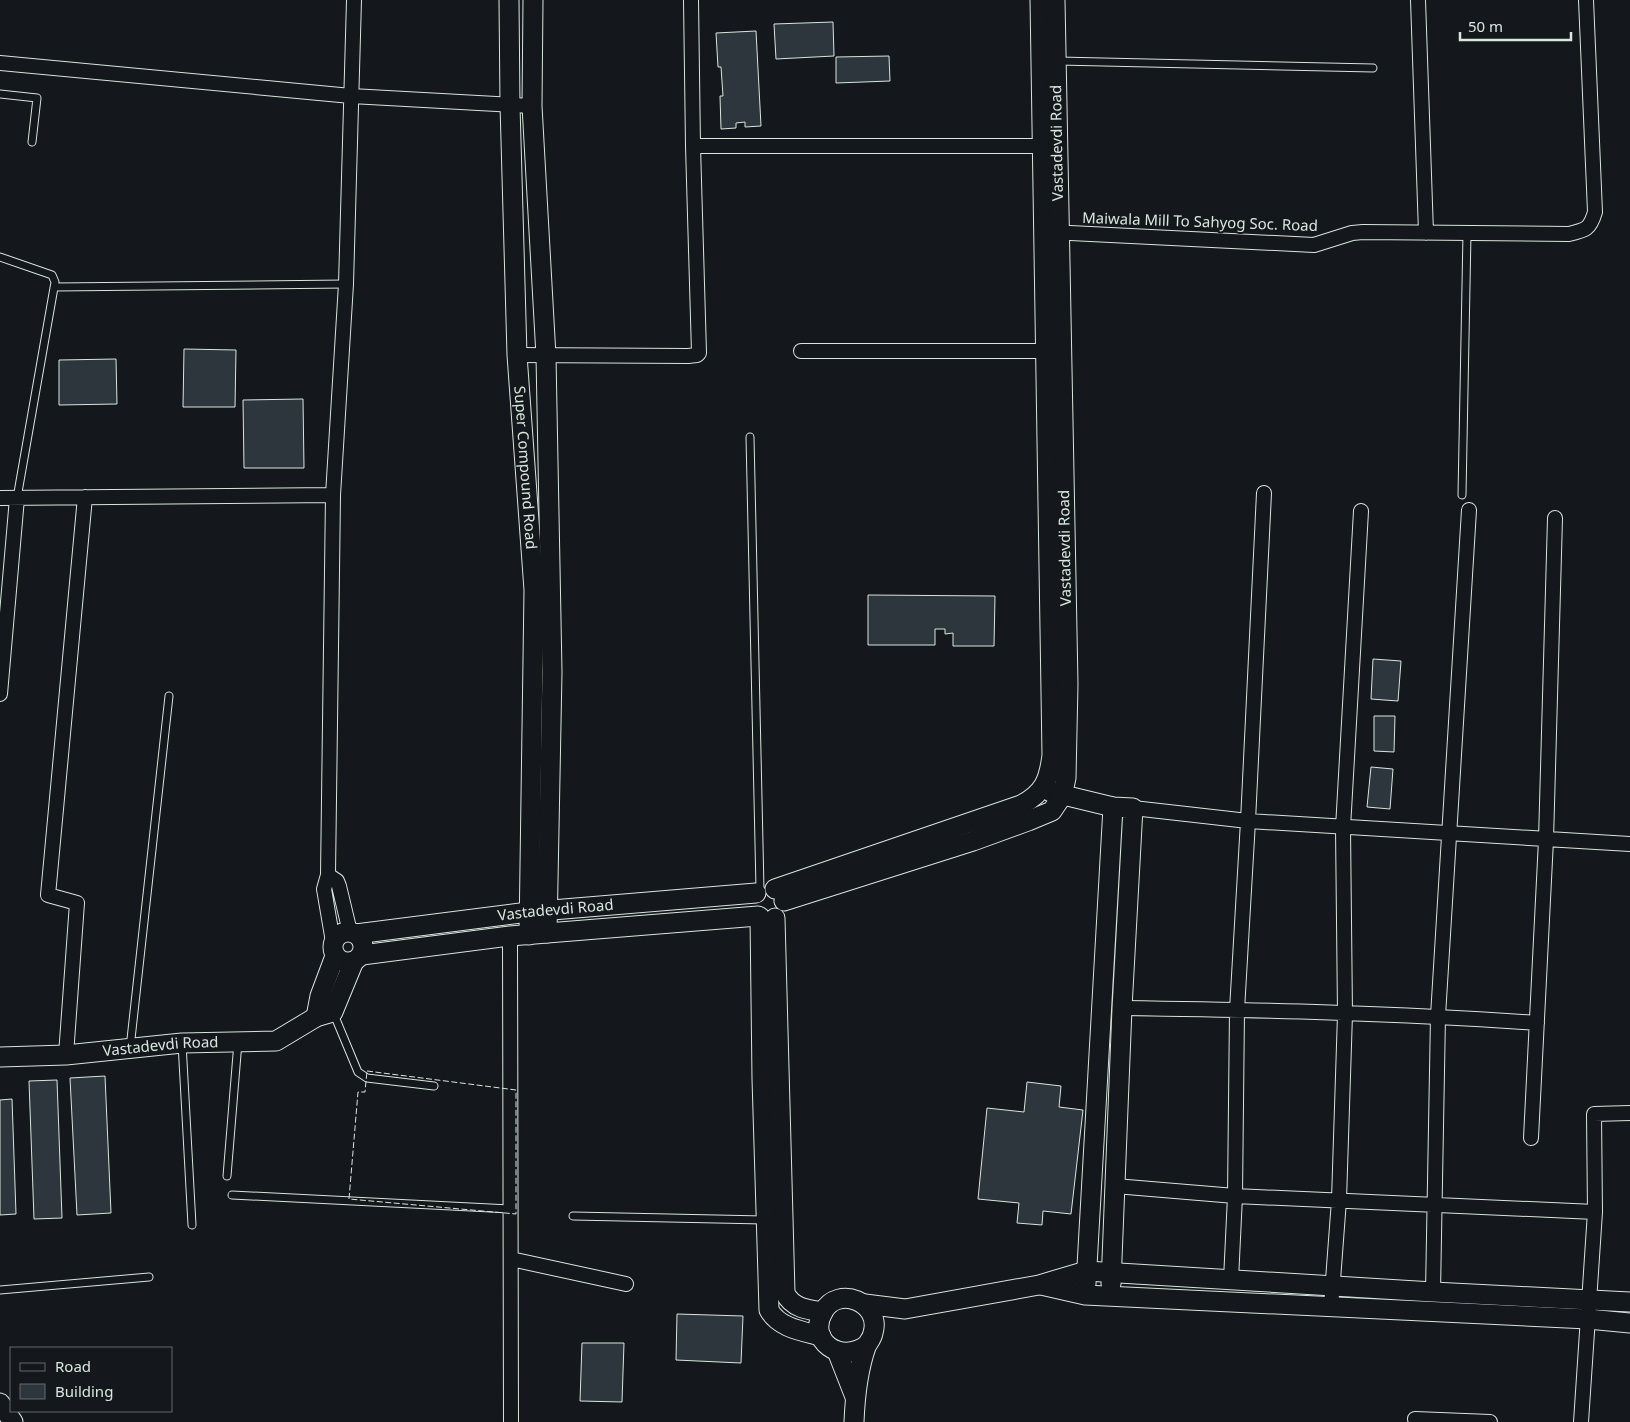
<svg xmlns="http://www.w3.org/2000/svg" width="1630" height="1422" viewBox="0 0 1630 1422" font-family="'Noto Sans',sans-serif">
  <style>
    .building { fill: #2c363c; stroke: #d8e6dc }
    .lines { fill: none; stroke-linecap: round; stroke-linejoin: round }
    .lane-casing { stroke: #d8e6dc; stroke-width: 9 }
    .street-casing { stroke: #d8e6dc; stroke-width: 16 }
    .secondary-casing { stroke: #d8e6dc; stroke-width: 21 }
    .lane { stroke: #14181c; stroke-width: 7 }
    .street { stroke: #14181c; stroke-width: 14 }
    .secondary { stroke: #14181c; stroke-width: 19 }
    .fence { stroke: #d8e6dc; stroke-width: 1; stroke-dasharray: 6 2.5; stroke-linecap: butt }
    .labels { text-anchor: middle; stroke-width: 4; stroke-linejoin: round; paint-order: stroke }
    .street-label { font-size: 15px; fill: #d8e6dc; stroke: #14181c }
  </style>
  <rect width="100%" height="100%" fill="#14181c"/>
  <!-- building -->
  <path class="building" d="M833 22 834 56 776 59 774 24Z
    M756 31 761 126 745 127V122L736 123V128L721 129 720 96H723L721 67H718L716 33Z
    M889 56 890 81 836 83V57Z
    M184 349 236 350 235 407H183Z
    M116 359 117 404 59 405V360Z
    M303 399 304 468H244L243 400Z
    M868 595 995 596 994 646H953V633L945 634V629H935V645H868Z
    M1373 659 1401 661 1398 701 1371 699Z
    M1374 716H1395L1394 752 1374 751Z
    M1371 767 1393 769 1390 809 1367 807Z
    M105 1076 111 1213 77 1215 70 1078Z
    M57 1080 62 1218 34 1219 29 1081Z
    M1027 1082 1061 1086 1059 1107 1083 1110 1071 1214 1043 1211 1042 1225 1017 1223 1019 1203 978 1199 987 1108 1024 1112Z
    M12 1099 16 1214 0 1215V1100Z
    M677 1314 743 1316 741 1363 676 1360Z
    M582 1343H624L622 1402 580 1401Z"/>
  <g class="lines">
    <defs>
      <path id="lane" d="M1058 61 1373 68
        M0 94 37 98 32 142
        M0 257 52 275 55 282 17 498
        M55 287 346 284
        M750 437 760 889
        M1462 495 1467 233
        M333 1012 358 1072 367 1078 434 1086
        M182 1043 192 1225
        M130 1048 169 696
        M227 1176 238 1042
        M232 1195 510 1209
        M573 1216 765 1220
        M0 1290 149 1277"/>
      <path id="street" d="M1418 0 1426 233
        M0 63 351 96 532 106
        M693 146H1043
        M1050 232 1314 245 1352 233 1363 232 1569 234C1586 230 1590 229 1595 212L1586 0
        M801 351H1046
        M517 355 688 356 697 355 699 353 693 146 691 0
        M0 498 333 495
        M0 694 17 498
        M1133 808 1248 821 1630 844
        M328 875 337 881 339 886 350 932
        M510 936 511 1422
        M333 942 324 889 328 875 333 495 346 284 354 0
        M1122 1008C1260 1010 1399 1013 1537 1023
        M66 1055 77 903 48 895 85 497
        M1531 1138 1546 840 1555 518
        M1115 1186 1235 1196 1595 1212
        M511 1259 626 1284
        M1231 1280 1235 1196 1237 1010 1248 821 1264 493
        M1433 1292 1438 1016 1469 510
        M1331 1307 1339 1200 1345 1014 1343 828 1361 511
        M1415 1419 1490 1422
        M1581 1422 1595 1212 1594 1114 1630 1113"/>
      <g id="secondary">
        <path id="s1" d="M509 0 510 105 517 355 534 590 529 935"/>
        <path d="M533 0 532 106 546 356 552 672 547 933"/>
        <path d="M1051 792 1113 807 1133 808 1122 1008 1111 1284"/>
        <path d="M775 889 1021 805C1044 793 1049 780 1052 755L1040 0"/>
        <path d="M784 901 973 841 1028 821 1052 811 1062 796 1066 778 1068 684 1055 0"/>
        <path d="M760 917 762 1079 769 1310C779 1328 802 1331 821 1336"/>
        <path d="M775 918 785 1293C792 1308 808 1310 823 1312"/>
        <circle cx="348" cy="947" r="15"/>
        <path id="s2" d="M356 934 528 912 756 893"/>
        <path d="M362 955 510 936 758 916"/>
        <path d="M316 1017 320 996 335 956"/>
        <path id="s3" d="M0 1057 66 1055 182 1043 276 1041 316 1017 333 1012 354 961"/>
        <path d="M1086 1284 1113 807"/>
        <path d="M1041 1285 1085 1295 1588 1319 1630 1323"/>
        <path d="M865 1304 905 1309 1039 1285 1086 1271 1433 1292 1630 1302"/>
        <path d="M837 1351 855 1397"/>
        <path d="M0 1403 13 1422"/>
        <path d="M854 1422C855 1397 858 1370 866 1347 868 1342 872 1339 873 1333 882 1303 838 1284 823 1312 807 1340 840 1365 867 1345"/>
      </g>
    </defs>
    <!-- lane casing -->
    <use href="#lane" class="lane-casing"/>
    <!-- street casing -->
    <use href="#street" class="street-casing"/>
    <!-- secondary casing -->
    <use href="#secondary" class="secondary-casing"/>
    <!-- lane -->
    <use href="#lane" class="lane"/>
    <!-- street -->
    <use href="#street" class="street"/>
    <!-- secondary -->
    <use href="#secondary" class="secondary"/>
    <!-- fence -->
    <path class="fence" d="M367 1071 516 1090V1214L349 1199 358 1092H365Z"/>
  </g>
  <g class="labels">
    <!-- street labels -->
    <g class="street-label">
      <text transform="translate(1057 143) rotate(-91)" y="5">Vastadevdi Road</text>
      <text transform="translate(1200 222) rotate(2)" y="5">Maiwala Mill To Sahyog Soc. Road</text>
      <text dy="5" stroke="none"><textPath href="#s1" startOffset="468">Super Compound Road</textPath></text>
      <text transform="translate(1065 548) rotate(-91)" y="5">Vastadevdi Road</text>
      <text dy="5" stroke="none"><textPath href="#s2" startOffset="201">Vastadevdi Road</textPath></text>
      <text dy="5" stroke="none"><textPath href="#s3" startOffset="161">Vastadevdi Road</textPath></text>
    </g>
  </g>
  <!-- legend -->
  <rect x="10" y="1347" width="162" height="65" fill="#14181c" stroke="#626a69"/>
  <rect x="20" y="1363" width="25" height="8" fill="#14181c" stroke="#626a69"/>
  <text x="55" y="1372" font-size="15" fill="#d8e6dc">Road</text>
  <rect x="20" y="1384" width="25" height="15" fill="#2c363c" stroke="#626a69"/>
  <text x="55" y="1397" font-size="15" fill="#d8e6dc">Building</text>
  <!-- scale -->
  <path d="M1460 32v8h111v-8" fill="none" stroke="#d8e6dc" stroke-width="2.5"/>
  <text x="1468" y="32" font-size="15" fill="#d8e6dc" stroke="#14181c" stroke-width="4" paint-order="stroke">50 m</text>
</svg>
